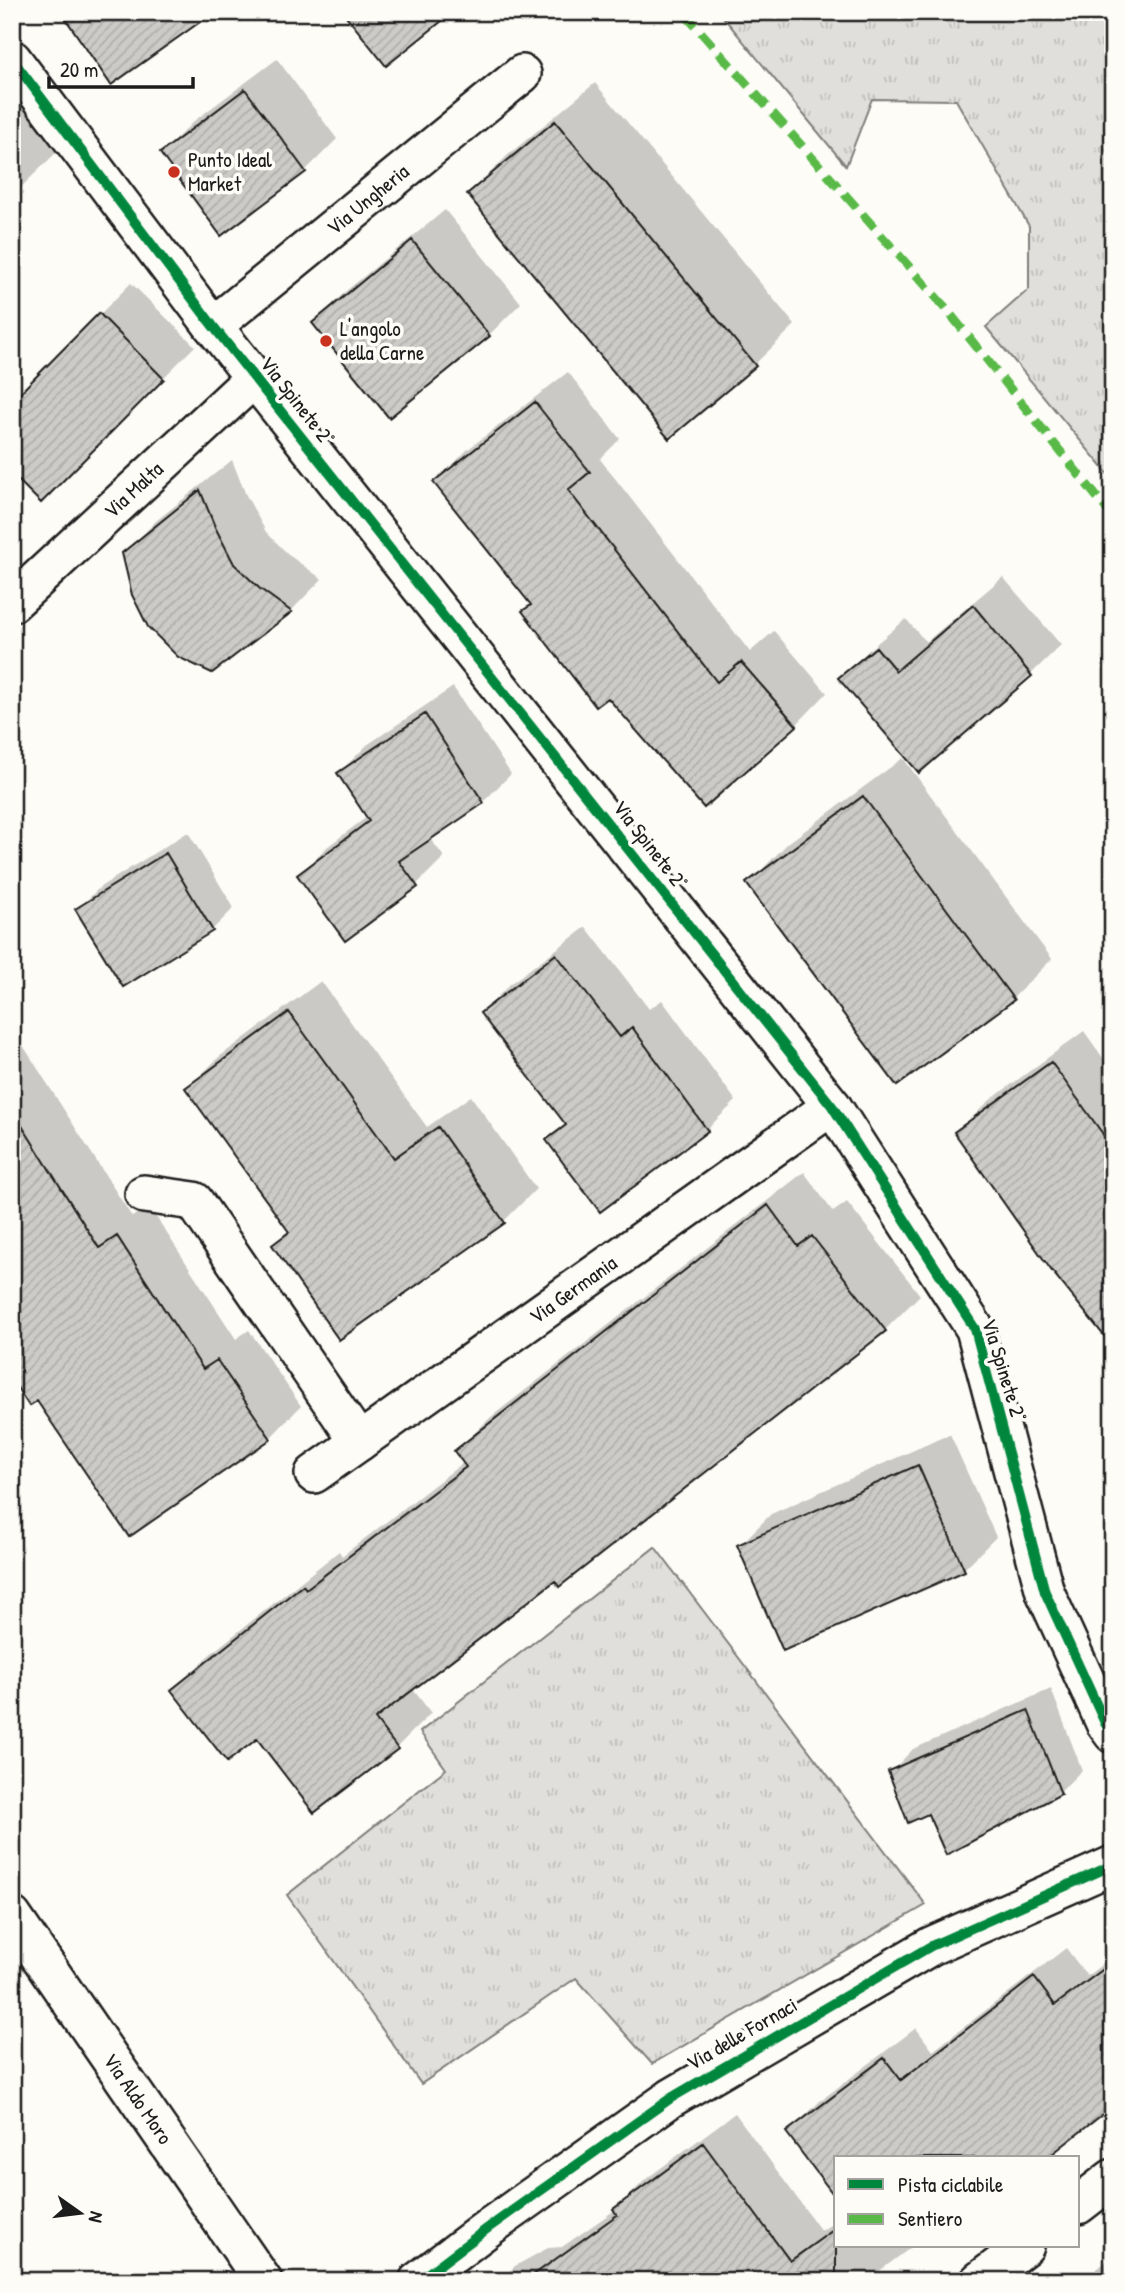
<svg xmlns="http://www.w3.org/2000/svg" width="1125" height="2293" viewBox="0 0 1125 2293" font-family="'Patrick Hand',sans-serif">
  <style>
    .grass { fill: url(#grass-tufts); stroke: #7e7e7c; stroke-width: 2 }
    .shadow { fill: #0003 }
    .building { fill: url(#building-hatch); stroke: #1c1c1c; stroke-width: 2 }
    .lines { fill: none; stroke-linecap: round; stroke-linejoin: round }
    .minor-casing { stroke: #1c1c1c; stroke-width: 42 }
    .minor { stroke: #fdfcf7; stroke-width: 37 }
    .quiet { stroke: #58b947; stroke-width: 9; stroke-dasharray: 18 9; stroke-linecap: butt }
    .cycleway-casing { stroke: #fdfcf7; stroke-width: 15 }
    .cycleway { stroke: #00873e; stroke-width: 10 }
    .poi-dot { fill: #c8321e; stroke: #fdfcf7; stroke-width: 2.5 }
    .labels { text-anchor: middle; stroke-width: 7; stroke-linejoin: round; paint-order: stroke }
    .poi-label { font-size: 21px; fill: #1c1c1c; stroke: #fdfcf7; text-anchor: start }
    .street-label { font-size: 21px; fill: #1c1c1c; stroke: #fdfcf7 }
  </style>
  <defs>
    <pattern id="grass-tufts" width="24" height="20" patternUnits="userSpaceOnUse" patternTransform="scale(1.75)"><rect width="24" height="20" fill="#e0dfdb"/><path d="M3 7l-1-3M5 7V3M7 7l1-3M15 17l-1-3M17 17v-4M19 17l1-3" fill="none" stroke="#c0bfbb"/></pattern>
    <pattern id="building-hatch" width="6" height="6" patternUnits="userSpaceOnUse" patternTransform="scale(1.75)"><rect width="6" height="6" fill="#cccbc8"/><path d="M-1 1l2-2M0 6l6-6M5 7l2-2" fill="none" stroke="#afaeab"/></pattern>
  </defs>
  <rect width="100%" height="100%" fill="#fdfcf7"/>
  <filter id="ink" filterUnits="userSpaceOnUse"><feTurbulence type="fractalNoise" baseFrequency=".0143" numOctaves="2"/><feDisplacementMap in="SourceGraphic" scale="14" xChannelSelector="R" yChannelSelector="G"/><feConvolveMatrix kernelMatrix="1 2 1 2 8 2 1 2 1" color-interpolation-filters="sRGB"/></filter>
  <g filter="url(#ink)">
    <!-- grass -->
    <path class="grass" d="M719 12H1094L1113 37V480L986 327 1029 289V226L956 100 872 99 846 166Z
      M655 1547 926 1905 652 2064 576 1978 421 2084 287 1895 446 1769 420 1732Z"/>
    <!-- shadow -->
    <path class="shadow" d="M277 59 337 139 305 171 162 153 194 121Z
      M595 83 795 325 755 364 669 436 469 194 508 155Z
      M12 88 65 144 12 196Z
      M445 210 521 303 489 335 314 323 346 291Z
      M131 283 195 346 41 501 12 403Z
      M568 372 620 439 600 459 750 652 774 631 827 693 796 725 532 604 436 482 467 450Z
      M232 460 246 495 266 532 290 556 322 579 291 611 212 671 124 554 156 521Z
      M1003 577 1061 645 1031 674 919 770 841 679 870 649 906 619 926 642Z
      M453 687 511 774 483 802 430 838 444 857 416 885 299 875 327 847 368 816 339 773 367 745Z
      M903 758 1052 959 1012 999 749 883 788 843Z
      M188 832 234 908 212 930 78 909 100 887Z
      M586 927 649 1009 662 1000 736 1101 707 1129 600 1209 549 1140 566 1123 482 1013 510 984Z
      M321 981 427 1127 471 1096 536 1189 504 1221 339 1338 274 1245 289 1230 187 1089 219 1057Z
      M12 1028 132 1217 149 1206 236 1339 249 1330 301 1406 270 1438 12 1277Z
      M1084 1031 1113 1072V1344L957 1132 989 1101Z
      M804 1172 833 1212 847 1202 920 1295 885 1330 412 1688 431 1713 396 1748 257 1736 173 1691 208 1656 339 1551 342 1556 464 1462 456 1451 491 1417Z
      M950 1434 996 1537 964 1569 739 1546 771 1514Z
      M12 1445 24 1464 12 1476Z
      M1051 1689 1082 1770 1060 1792 929 1812 891 1772 913 1749Z
      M1066 1948 1087 1976 1113 1956V2104L1044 2158H836V2196L789 2132 820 2101 916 2028 933 2051Z
      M735 2113 821 2231 836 2221V2246H913L870 2278 872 2281H500L515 2266 548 2248 562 2247 615 2210 646 2179Z
      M1113 2256V2281H1082Z"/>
    <!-- building -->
    <path class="building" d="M61 12H214L111 85Z
      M343 12H453L386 66Z
      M245 89 306 172 221 236 160 153Z
      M555 121 756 366 669 439 467 194Z
      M412 240 490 336 389 418 312 323Z
      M99 313 164 379 41 503 12 474V401Z
      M535 402 590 472 568 490 717 682 741 662 797 726 704 808 608 698 596 707 522 611 531 605 433 482Z
      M200 490 215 527 234 564 259 588 292 612 212 673 178 657 148 627 132 595 122 553Z
      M973 605 1032 676 919 773 838 678 876 647 896 671Z
      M425 714 484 803 399 861 418 887 345 941 297 875 369 821 337 773Z
      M863 796 1014 1000 897 1086 746 883Z
      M166 853 213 931 123 987 75 909Z
      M556 954 620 1037 632 1027 708 1131 600 1212 546 1140 566 1125 480 1013Z
      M289 1012 394 1158 438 1127 505 1223 339 1340 272 1245 289 1232 185 1088Z
      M1051 1062 1113 1148V1347L1051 1270 954 1132Z
      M12 1110 99 1248 117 1236 203 1369 217 1360 271 1439 129 1537 37 1401 29 1406 12 1380Z
      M768 1205 798 1246 812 1236 886 1331 559 1587 555 1581 375 1719 398 1749 314 1813 257 1739 227 1762 171 1690 303 1585 306 1589 466 1467 454 1451Z
      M918 1465 965 1571 783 1651 737 1545Z
      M1028 1710 1061 1794 946 1855 928 1814 908 1823 888 1771Z
      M1113 1962V2106L1047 2158H836V2198L786 2132 884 2058 901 2080 1034 1977 1055 2005Z
      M703 2143 790 2261 836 2228V2281H525L617 2215 613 2209Z"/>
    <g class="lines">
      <defs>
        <g id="minor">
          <path d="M12 59 213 326 832 1106 975 1329 1045 1592 1105 1723 1113 1734"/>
          <path id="s1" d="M213 326 522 74"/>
          <path id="s2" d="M12 603 254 378"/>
          <path d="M144 1194 194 1201 359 1442"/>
          <path id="s3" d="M314 1474 832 1106"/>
          <path id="s4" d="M12 1916 263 2281"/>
          <path d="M1078 2205 1113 2178"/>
          <path d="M418 2281 488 2228 671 2098 931 1946 1113 1865"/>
          <path d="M979 2281 1025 2246"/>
        </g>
      </defs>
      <!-- minor casing -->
      <use href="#minor" class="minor-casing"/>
      <!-- minor -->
      <use href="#minor" class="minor"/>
      <!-- quiet -->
      <path class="quiet" d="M683 12 943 305 1113 517"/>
      <defs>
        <path id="cycleway" d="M12 59 213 326 832 1106 975 1329 1045 1592 1105 1723 1113 1734
          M418 2281 488 2228 671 2098 931 1946 1113 1865"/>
      </defs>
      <!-- cycleway casing -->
      <use href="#cycleway" class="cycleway-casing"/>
      <!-- cycleway -->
      <use href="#cycleway" class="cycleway"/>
    </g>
  </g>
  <!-- markers -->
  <g class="poi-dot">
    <circle cx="174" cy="172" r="7"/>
    <circle cx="326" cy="341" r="7"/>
  </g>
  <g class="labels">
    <!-- poi labels -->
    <g class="poi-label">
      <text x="188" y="167">Punto Ideal<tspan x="188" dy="24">Market</tspan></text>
      <text x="340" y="336">L'angolo<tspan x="340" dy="24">della Carne</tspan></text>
    </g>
    <!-- street labels -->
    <g class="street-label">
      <text dy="7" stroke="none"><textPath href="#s1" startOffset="200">Via Ungheria</textPath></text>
      <text transform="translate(297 401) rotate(52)" y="7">Via Spinete 2°</text>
      <text dy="7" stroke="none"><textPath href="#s2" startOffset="166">Via Malta</textPath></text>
      <text transform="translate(650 845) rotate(52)" y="7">Via Spinete 2°</text>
      <text dy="7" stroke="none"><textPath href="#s3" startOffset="318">Via Germania</textPath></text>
      <text transform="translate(1004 1370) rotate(73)" y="7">Via Spinete 2°</text>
      <text transform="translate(742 2034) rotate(-30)" y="7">Via delle Fornaci</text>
      <text dy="7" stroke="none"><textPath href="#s4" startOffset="222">Via Aldo Moro</textPath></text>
    </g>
  </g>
  <!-- margin -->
  <rect width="1125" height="2293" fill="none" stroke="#fdfcf7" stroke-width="42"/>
  <rect x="21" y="21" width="1083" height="2251" fill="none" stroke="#1c1c1c" stroke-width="2.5" filter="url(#ink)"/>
  <!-- legend -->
  <rect x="834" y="2156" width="245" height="91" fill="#fdfcf7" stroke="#a3a29f" stroke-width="2"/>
  <rect x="848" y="2179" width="35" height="10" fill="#00873e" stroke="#a3a29f" stroke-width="2"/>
  <text x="898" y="2192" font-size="21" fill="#1c1c1c">Pista ciclabile</text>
  <rect x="848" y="2214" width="35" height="10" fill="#58b947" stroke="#a3a29f" stroke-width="2"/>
  <text x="898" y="2226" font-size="21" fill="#1c1c1c">Sentiero</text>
  <!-- north arrow -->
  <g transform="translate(80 2213) rotate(104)" stroke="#fdfcf7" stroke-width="5" paint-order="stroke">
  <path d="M0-5L12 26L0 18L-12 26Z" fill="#1c1c1c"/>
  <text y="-10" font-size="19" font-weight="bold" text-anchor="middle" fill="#1c1c1c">N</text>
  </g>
  <!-- scale -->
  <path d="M49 77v10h144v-10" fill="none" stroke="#1c1c1c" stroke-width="3.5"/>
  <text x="60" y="77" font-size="21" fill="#1c1c1c" stroke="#fdfcf7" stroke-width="5" paint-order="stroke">20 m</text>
</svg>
